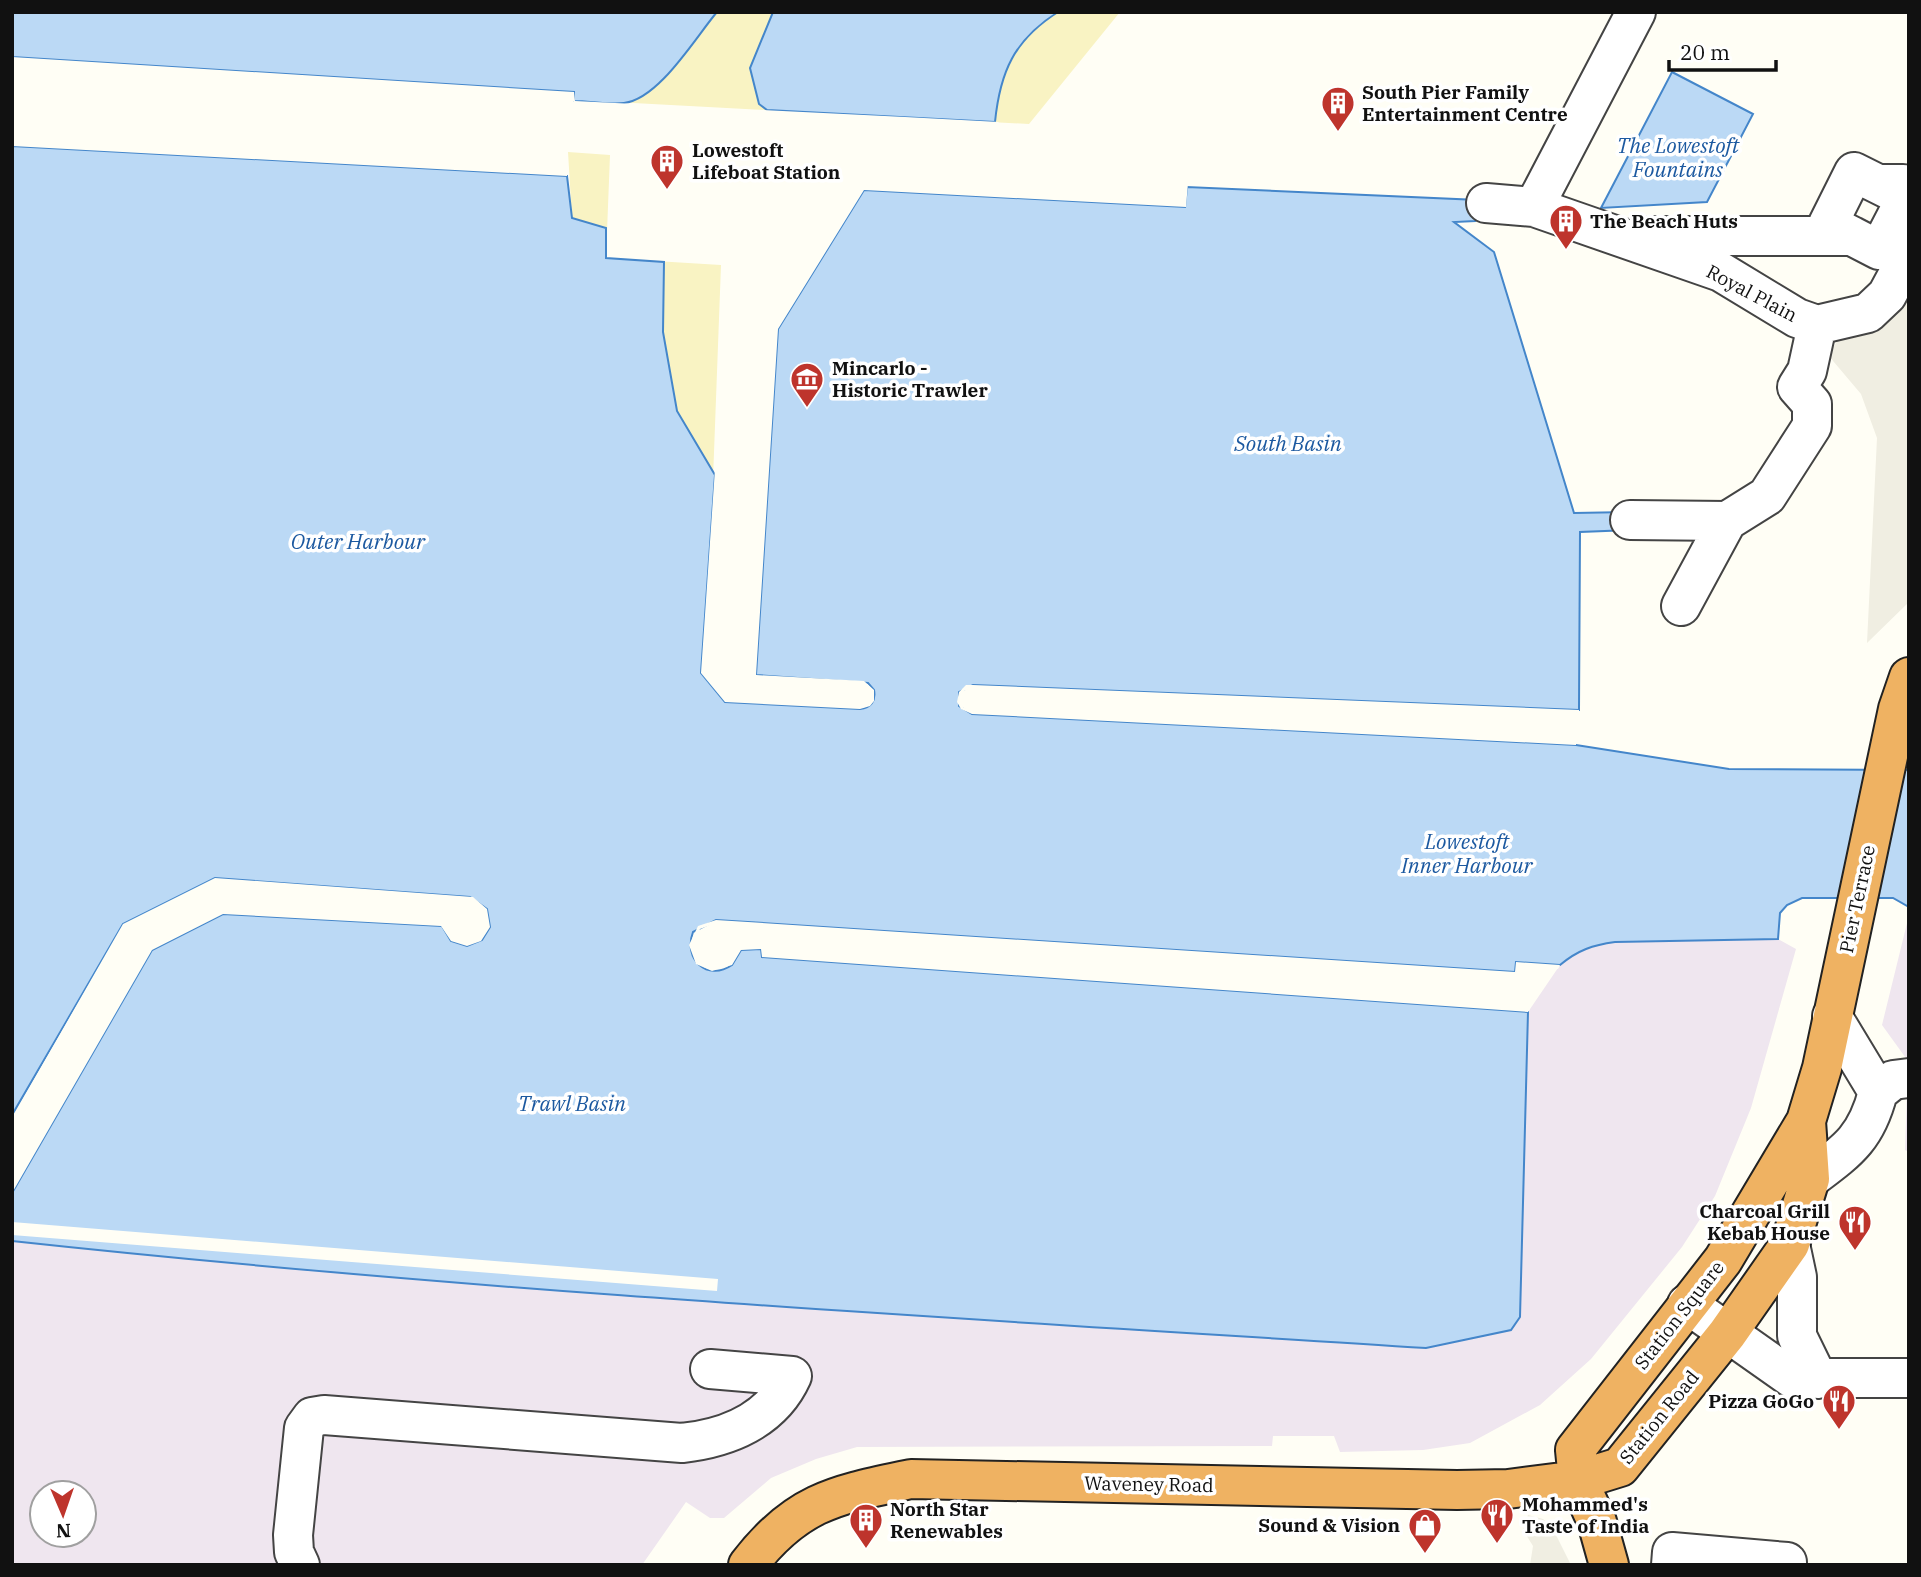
<svg xmlns="http://www.w3.org/2000/svg" width="1921" height="1577" viewBox="0 0 1921 1577" font-family="'IBM Plex Serif',serif">
  <style>
    .industrial { fill: #efe6ef; fill-rule: evenodd }
    .sand { fill: #f9f3c3 }
    .plaza { fill: #f0eee2 }
    .water { fill: #bbd9f5; stroke: #4486ca; stroke-width: 2 }
    .pier { fill: #fffef5 }
    .lines { fill: none; stroke-linecap: round; stroke-linejoin: round }
    .minor-casing { stroke: #444; stroke-width: 42 }
    .highway-casing { stroke: #222; stroke-width: 42 }
    .minor { stroke: #fff; stroke-width: 38 }
    .highway { stroke: #efb262; stroke-width: 38 }
    .labels { text-anchor: middle; stroke-width: 7; stroke-linejoin: round; paint-order: stroke }
    .poi-label { font-size: 19px; font-weight: bold; fill: #111; stroke: #fff; text-anchor: start }
    .street-label { font-size: 19px; fill: #111; stroke: #fff }
    .water-label { font-size: 21px; font-style: italic; fill: #1c59a0; stroke: #fff }
  </style>
  <rect width="100%" height="100%" fill="#fffef5"/>
  <!-- industrial -->
  <path class="industrial" d="M1909 915V1152L1905 1150 1908 1061 1882 1025Z
    M1778 939 1796 949 1751 1108 1715 1196 1682 1247 1591 1359 1540 1405 1470 1443 1423 1450 1340 1452 1334 1436H1273L1272 1446 857 1447 816 1459 771 1478 724 1518H710L686 1502 642 1565H12V1235L1520 1317 1528 1012 1560 965 1574 953 1592 945 1615 942ZM42 1493H84V1535H42Z"/>
  <!-- sand -->
  <path class="sand" d="M672 12H1120L1029 124 596 101Z
    M568 152 610 155 606 258 721 265 712 506 572 218Z"/>
  <!-- plaza -->
  <path class="plaza" d="M1887 295 1909 303V602L1867 643 1877 438 1861 394 1828 355 1853 318Z
    M1528 1515 1543 1519 1552 1527 1571 1565H1530L1533 1546 1523 1530Z"/>
  <!-- water -->
  <path class="water" d="M12 12H717C695 38 659 99 624 103 608 105 590 101 574 101V92L12 57Z
    M773 12H1058C1014 40 1000 72 995 122L767 110 759 104 750 68Z
    M1672 72 1753 114 1707 202 1601 208Z
    M12 146 567 176 572 218 606 228V258L664 262 663 332 677 411 715 475 701 673 725 702 860 709C871 708 876 701 874 690L868 683 756 675 778 329 864 190 1185 207 1187 187 1478 200 1475 221 1454 222 1494 252 1574 513 1629 512 1630 530 1580 532 1579 710 973 685 959 692V706L972 714 1576 745 1729 769 1909 770V907L1893 898H1802L1787 905 1780 913 1778 939 1615 942C1593 945 1578 950 1560 965L1516 962 1515 972 716 920 693 932C683 959 707 982 732 965L741 950 761 949 762 957 1528 1012 1520 1317 1511 1330 1426 1348C954 1318 482 1292 12 1241V1193L152 950 223 914 442 926 451 941 467 946 482 940 490 927 487 909 470 897 215 878 123 924 12 1115Z"/>
  <!-- pier -->
  <path class="pier" d="M12 57 574 92 575 101 635 104 625 107 574 104 571 95 12 61Z
    M760 110 905 117 999 122 995 126 767 113Z
    M12 142 567 173V176L12 146Z
    M1188 183 1186 207 864 190 778 329 756 675 864 681 874 690V701L870 706 860 709 725 702 701 673 715 469 718 476 705 672 727 698 860 705 868 703 872 696 870 689 863 685 755 678 752 675 775 328 861 188 1183 203 1184 186Z
    M966 685H973L1579 710V713L973 688 964 691 961 698 963 707 972 711 1576 742V745L972 714 961 709 957 702 959 692Z
    M215 878 473 897 487 909 490 927 481 941 467 946 451 941 441 926 223 914 152 950 12 1193V1186L150 947 223 911 442 923 453 938 467 942 479 938 487 926 485 911 469 900 216 881 126 926 12 1118 123 924Z
    M716 920 1515 972 1516 962 1560 965 1558 969 1519 966 1515 975 716 923 700 929 693 945 699 961 713 968 730 963 739 946H762L765 953 1530 1009 1528 1012 762 957 761 949 741 950 732 965 712 971 696 964 689 945 698 926Z
    M12 1222 718 1279 717 1291 12 1235Z"/>
  <g class="lines">
    <defs>
      <path id="minor" d="M1486 203 1534 207 1721 272 1797 318 1817 325 1868 313 1887 295 1909 254
        M1534 207 1636 12
        M1649 236H1852L1879 250 1906 198 1878 184
        M1852 236 1828 224 1854 172 1878 184H1903
        M1630 520 1727 521
        M1681 606 1727 521 1767 496 1812 426V404L1797 387 1807 371 1817 325
        M1878 1092 1893 1080 1909 1078
        M1810 1179C1847 1151 1866 1139 1878 1092L1832 1016
        M1790 1244 1797 1277V1336L1818 1379
        M1687 1304 1792 1378H1909
        M300 1565 294 1552 293 1535 304 1428 312 1417 324 1415 682 1443C728 1438 772 1420 792 1376L710 1369
        M1671 1565 1672 1552 1787 1562"/>
      <path id="highway" d="M748 1565C797 1501 836 1495 911 1479L1457 1490 1508 1489 1578 1480 1620 1467 1727 1334 1790 1244 1810 1179 1806 1121
        M1609 1565 1597 1522 1578 1480 1575 1450 1723 1260 1806 1121 1822 1068 1898 709 1909 677"/>
    </defs>
    <!-- minor casing -->
    <use href="#minor" class="minor-casing"/>
    <!-- highway casing -->
    <use href="#highway" class="highway-casing"/>
    <!-- minor -->
    <use href="#minor" class="minor"/>
    <!-- highway -->
    <use href="#highway" class="highway"/>
  </g>
  <!-- icons -->
  <defs>
    <symbol id="building-pin" viewBox="-11 -11 22 30"><path d="M0 17L-7.5 6A9.5 9.5 0 1 1 7.5 6Z" fill="#be342c" stroke="#fff"/><path d="M-4-6H4V6H1V3H-1V6H-4ZM-2.5-4.3h1.7v1.8h-1.7ZM.8-4.3h1.7v1.8H.8ZM-2.5-1h1.7V.8h-1.7ZM.8-1h1.7V.8H.8Z" fill="#fff"/></symbol>
    <symbol id="museum-pin" viewBox="-11 -11 22 30"><path d="M0 17L-7.5 6A9.5 9.5 0 1 1 7.5 6Z" fill="#be342c" stroke="#fff"/><path d="M0-6L6-3V-2H-6V-3ZM-5-1h2V3h-2ZM-1-1h2V3h-2ZM3-1h2V3H3ZM-6 4H6V6H-6Z" fill="#fff"/></symbol>
    <symbol id="restaurant-pin" viewBox="-11 -11 22 30"><path d="M0 17L-7.5 6A9.5 9.5 0 1 1 7.5 6Z" fill="#be342c" stroke="#fff"/><path d="M-5-6h1v4h1v-4h1v4h1v-4h1v5L-1.5 .5V6h-2V.5L-5-1ZM5-6V6H3V1.5H1.5Q1.5-4 5-6Z" fill="#fff"/></symbol>
    <symbol id="shop-pin" viewBox="-11 -11 22 30"><path d="M0 17L-7.5 6A9.5 9.5 0 1 1 7.5 6Z" fill="#be342c" stroke="#fff"/><path d="M-5-2.5h2.3a2.7 3.5 0 0 1 5.4 0H5L5.5 6h-11ZM-1.5-2.5h3a1.5 2.3 0 0 0-3 0Z" fill="#fff"/></symbol>
  </defs>
  <g fill-rule="evenodd">
    <use href="#building-pin" x="1319" y="84" width="38" height="52"/>
    <use href="#building-pin" x="648" y="142" width="38" height="52"/>
    <use href="#building-pin" x="1547" y="202" width="38" height="52"/>
    <use href="#museum-pin" x="788" y="360" width="38" height="52"/>
    <use href="#restaurant-pin" x="1836" y="1203" width="38" height="52"/>
    <use href="#restaurant-pin" x="1820" y="1382" width="38" height="52"/>
    <use href="#restaurant-pin" x="1478" y="1496" width="38" height="52"/>
    <use href="#building-pin" x="847" y="1501" width="38" height="52"/>
    <use href="#shop-pin" x="1406" y="1506" width="38" height="52"/>
  </g>
  <g class="labels">
    <!-- poi labels -->
    <g class="poi-label">
      <text x="1362" y="99">South Pier Family<tspan x="1362" dy="22">Entertainment Centre</tspan></text>
      <text x="692" y="157">Lowestoft<tspan x="692" dy="22">Lifeboat Station</tspan></text>
      <text x="1590" y="228">The Beach Huts</text>
      <text x="832" y="375">Mincarlo -<tspan x="832" dy="22">Historic Trawler</tspan></text>
      <text x="1830" y="1218" text-anchor="end">Charcoal Grill<tspan x="1830" dy="22">Kebab House</tspan></text>
      <text x="1814" y="1408" text-anchor="end">Pizza GoGo</text>
      <text x="1522" y="1511">Mohammed's<tspan x="1522" dy="22">Taste of India</tspan></text>
      <text x="890" y="1516">North Star<tspan x="890" dy="22">Renewables</tspan></text>
      <text x="1400" y="1532" text-anchor="end">Sound &amp; Vision</text>
    </g>
    <!-- street labels -->
    <g class="street-label">
      <text transform="translate(1752 293) rotate(28)" y="7">Royal Plain</text>
      <text transform="translate(1857 899) rotate(-78)" y="7">Pier Terrace</text>
      <text transform="translate(1679 1315) rotate(-52)" y="7">Station Square</text>
      <text transform="translate(1659 1417) rotate(-51)" y="7">Station Road</text>
      <text transform="translate(1149 1484) rotate(1)" y="7">Waveney Road</text>
    </g>
    <!-- water labels -->
    <g class="water-label">
      <text x="1678" y="153">The Lowestoft<tspan x="1678" dy="24">Fountains</tspan></text>
      <text x="1288" y="451">South Basin</text>
      <text x="358" y="549">Outer Harbour</text>
      <text x="1467" y="849">Lowestoft<tspan x="1467" dy="24">Inner Harbour</tspan></text>
      <text x="572" y="1111">Trawl Basin</text>
    </g>
  </g>
  <!-- border -->
  <rect width="1921" height="1577" fill="none" stroke="#111111" stroke-width="28"/>
  <!-- north arrow -->
  <g transform="translate(63 1514) rotate(178)"><circle r="33" fill="#ffffff" stroke="#a0a0a0" stroke-width="2"/>
  <path d="M0-5L12 26L0 18L-12 26Z" fill="#be342c"/>
  <text y="-10" font-size="19" font-weight="bold" text-anchor="middle" fill="#111111">N</text>
  </g>
  <!-- scale -->
  <path d="M1669 60v10h107v-10" fill="none" stroke="#111111" stroke-width="3.5"/>
  <text x="1680" y="60" font-size="21" fill="#111111" stroke="#ffffff" stroke-width="5" paint-order="stroke">20 m</text>
</svg>
